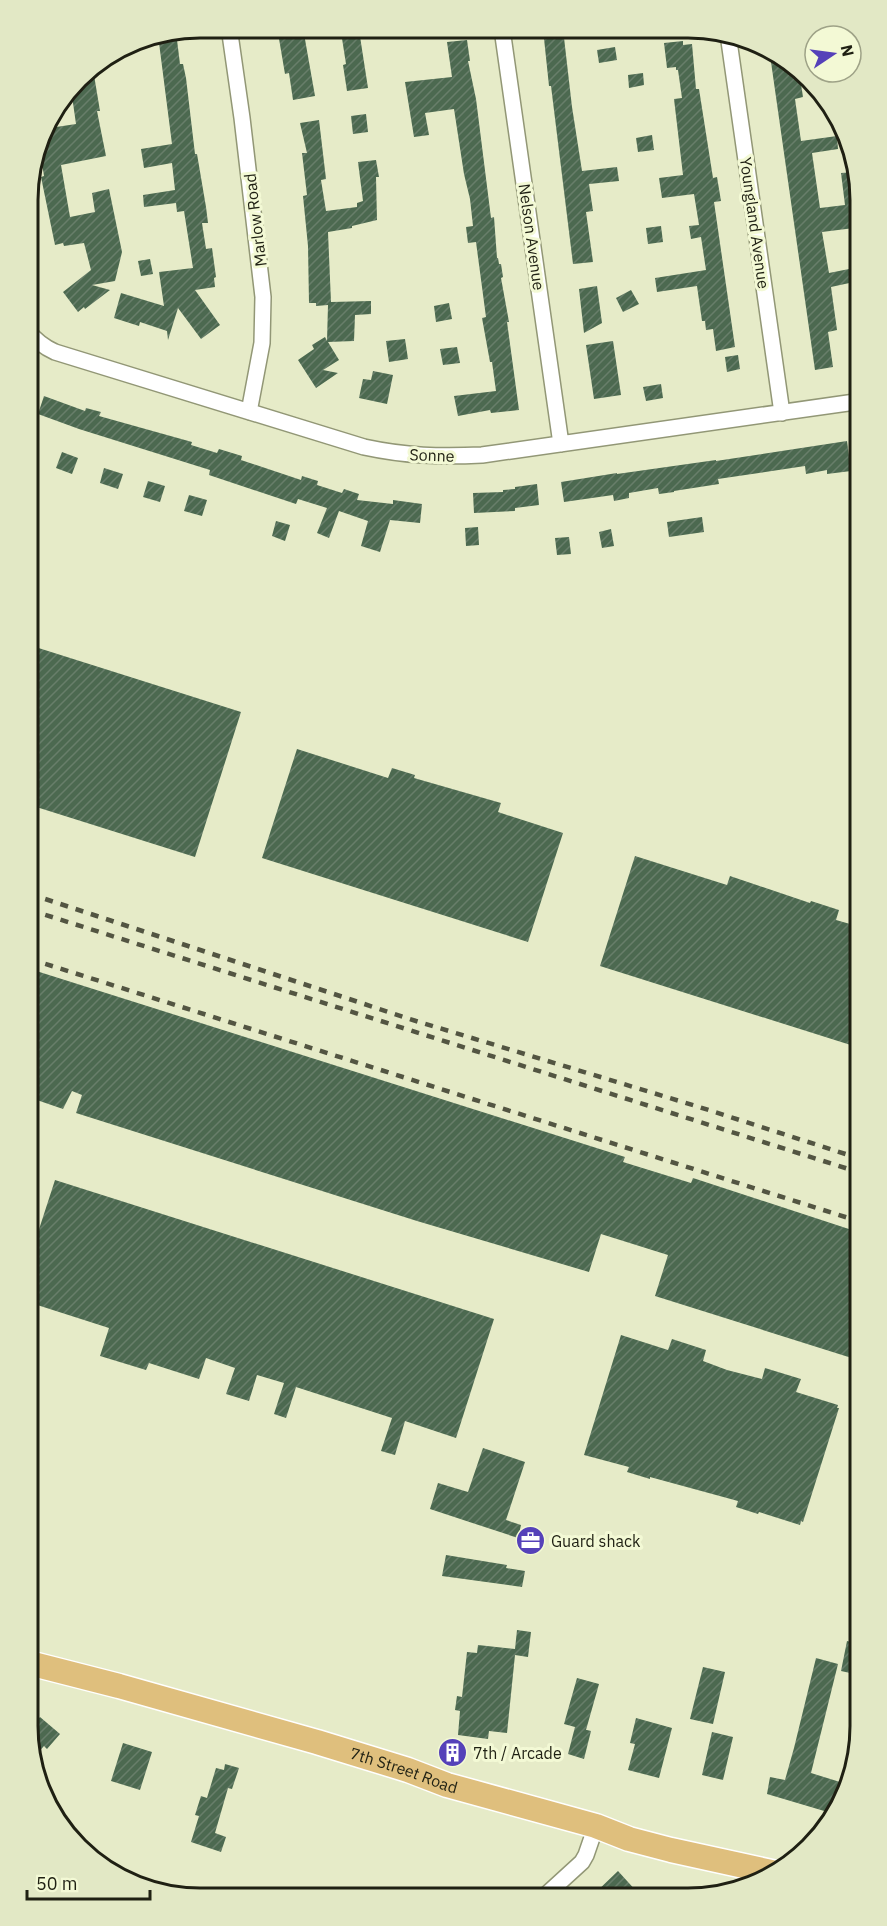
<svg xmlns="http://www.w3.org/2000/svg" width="887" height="1926" viewBox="0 0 887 1926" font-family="'IBM Plex Sans',sans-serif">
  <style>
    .building { fill: url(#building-hatch) }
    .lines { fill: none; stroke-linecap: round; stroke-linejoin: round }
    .minor-casing { stroke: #929776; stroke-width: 18 }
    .primary-casing { stroke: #fff; stroke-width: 27 }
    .minor { stroke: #fff; stroke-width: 15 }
    .primary { stroke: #dfbf7d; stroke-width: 24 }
    .rail { stroke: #535542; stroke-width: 4.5; stroke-dasharray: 8 8; stroke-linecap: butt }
    .labels { text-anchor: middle; stroke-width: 6; stroke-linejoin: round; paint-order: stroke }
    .street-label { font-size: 16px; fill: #1f2013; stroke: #f3f9d5 }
    .poi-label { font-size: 16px; fill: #1f2013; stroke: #f3f9d5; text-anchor: start }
    .rim { fill: none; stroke: #1f2013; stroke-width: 3 }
  </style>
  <defs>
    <pattern id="building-hatch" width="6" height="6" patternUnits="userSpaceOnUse" patternTransform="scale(1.5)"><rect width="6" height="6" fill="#4c6950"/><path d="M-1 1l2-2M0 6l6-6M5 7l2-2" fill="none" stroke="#687e6a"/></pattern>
  </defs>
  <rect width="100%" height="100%" fill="#e6ebc8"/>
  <!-- building -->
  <path class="building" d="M277 27 303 28 315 96 293 100 289 73 285 74Z
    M543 29H563L572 107 582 171 617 167 619 181 589 184 593 211 586 212 593 262 573 264 551 86H549Z
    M359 30 368 88 347 91 343 65 346 64 341 32Z
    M176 32 180 64H183L186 78 195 154H197L206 207 208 223H202L206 249 212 248 216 277 214 278 215 287 195 290 220 325 201 339 178 308 168 340 167 331 140 322 139 326 114 318 121 293 164 306 159 272 193 268 184 211 177 212 176 203 144 207 143 195 175 190 172 163 144 168 141 149 172 144 158 35Z
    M467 40 470 61H468L476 99 491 218 494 217 497 258H498L499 264H501L503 277 501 278 509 322H507L519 410 491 413 490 410 458 416 454 396 496 391 492 362H490L482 318 486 317 476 242 468 243 466 227 473 226 470 199 464 174 454 109 425 113 429 135 414 137 405 82 452 77 447 42Z
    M683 41V45L692 44 696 89H699L713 178 717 177 721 201 714 202 735 347 716 351 713 329 706 330 705 321H702L697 286 657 292 655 278 706 270 701 237 691 239 689 226 699 225 694 194 662 198 659 178 683 175 674 99 682 98 678 70H676V67L667 68 664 43Z
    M615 47 617 60 599 63 597 50Z
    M770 55 798 68 799 71 803 97 795 99 801 141 837 136 838 149 812 153 820 208 845 205 841 173 854 172V228L822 232 829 273 854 268V282L831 287 837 330 828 332 833 367 815 370Z
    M643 73 644 85 629 88 628 75Z
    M94 75 100 111H97L106 156 61 165 70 217 95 212 92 193 109 189 122 252 115 281 92 285 110 290 85 309 84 307 78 312 63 292 91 270 84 243 64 246 63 243 55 245 41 177 44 176 39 145 43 129 76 124 72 96 76 95 75 84 81 76Z
    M366 114 368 132 353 134 351 116Z
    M319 120 326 179 321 180 326 211 357 207V203L363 201 358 162 376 160 379 177H376L377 220 352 226V228L328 232 331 302 371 301V314L355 315 354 341 328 342 339 360 323 370 338 373 316 388 298 360 314 349 312 345 325 337 327 341 328 305 316 306V303H309L308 246 303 196 307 195 302 153H307L300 123Z
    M652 135 654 150 638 152 636 138Z
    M661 226 663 242 648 244 646 228Z
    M150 259 153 274 141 276 138 261Z
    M597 286 602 323 584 333 579 289Z
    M631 290 639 304 623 312 616 298Z
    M449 303 452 319 436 322 434 306Z
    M405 339 408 359 389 362 386 341Z
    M613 341 621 395 594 399 586 345Z
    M457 347 460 363 443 365 440 349Z
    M738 355 740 369 727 372 725 357Z
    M373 371 393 375 387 404 359 398 363 379 371 380Z
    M661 384 663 398 646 401 643 387Z
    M44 396 85 411 86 408 101 412 99 416 192 442 191 445 217 453 219 449 242 456 241 460 301 480 302 476 318 481 317 485 342 493 344 489 359 494 357 500 393 504V500L422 504 420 523 390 520 380 552 361 546 368 521 339 511 329 538 317 533 327 508 298 499 296 504 209 475 210 470 79 429 38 414Z
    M847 441 851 471 827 474V470L806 474 805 466 718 479 719 484 674 491V492L659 494 658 488 629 493V498L614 501 613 495 564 502 561 482 617 473V474L716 460V461Z
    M62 452 78 458 72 474 56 468Z
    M104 468 123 474 118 489 100 483Z
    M148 481 165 486 160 502 143 497Z
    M537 484 539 505 515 508V511L474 513 473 493 503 492V490L515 489V487Z
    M189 495 207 500 202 516 184 511Z
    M702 517 704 532 669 537 667 522Z
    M276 521 290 525 285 541 272 536Z
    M478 527 479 545 466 546 465 528Z
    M611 529 614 546 602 548 599 532Z
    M569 537 571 554 557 555 555 538Z
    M29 645 241 712 195 857 30 805Z
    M297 749 388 778 392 768 415 775 414 778 501 803 498 812 563 833 528 942 262 858Z
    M635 856 727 885 730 876 810 903 811 901 839 910 836 920 857 926V1047L600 966Z
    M30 969 625 1157 623 1162 691 1183 693 1178 858 1232V1360L655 1296 668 1255 601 1234 589 1272 417 1221 76 1113 82 1095 72 1091 63 1109 31 1098Z
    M55 1180 494 1319 456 1438 405 1421 395 1455 381 1451 392 1418 296 1387 286 1418 274 1414 284 1383 257 1375 249 1401 226 1394 235 1368 206 1358 199 1379 149 1363 146 1370 100 1356 109 1328 31 1303V1254Z
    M621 1335 668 1350 672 1339 706 1350 703 1361 727 1370 762 1379 765 1368 801 1379 796 1392 838 1405 837 1408H839L803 1522 801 1521 800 1525 759 1512 758 1514 736 1507 738 1501 650 1477V1479L627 1472 629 1467 584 1455Z
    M483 1448 525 1462 506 1520 521 1525 518 1538 430 1509 438 1483 468 1492Z
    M446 1555 507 1565 506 1568 525 1571 522 1587 442 1576Z
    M517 1630 531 1632 528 1657 515 1655 507 1733 489 1731 488 1739 458 1735 460 1711 455 1710 457 1696 462 1697 467 1652 477 1653 478 1645 515 1649Z
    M847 1641 859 1644V1675L841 1671Z
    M816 1658 838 1664 811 1773 840 1782 831 1813 767 1794 770 1777 785 1780 794 1748Z
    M703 1667 725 1672 713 1724 690 1719Z
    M577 1678 599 1684 586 1730 564 1724Z
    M40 1717 60 1734 47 1749 44 1746 33 1759V1725Z
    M636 1718 672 1728 659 1778 628 1770 635 1744 630 1743Z
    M575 1727 591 1731 584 1759 568 1754Z
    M712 1732 733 1737 723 1780 702 1775Z
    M123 1743 152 1752 140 1790 111 1781Z
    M225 1764 239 1768 232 1789 228 1788 215 1833 226 1837 221 1852 191 1842 199 1816 195 1815 201 1796 207 1798 216 1768 224 1770Z
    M618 1871 638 1893 594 1894Z"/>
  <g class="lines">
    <defs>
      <path id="minor" d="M229 27 242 118 263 297 262 343 249 412
        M502 29 561 444
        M728 34 782 413
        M28 331C35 340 44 347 55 352L364 447C406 456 440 457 482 455L855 402
        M547 1894 582 1862 586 1855 596 1826"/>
      <g id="primary">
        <path id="s1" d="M33 1664 119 1686 317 1742 408 1770 447 1785 596 1826 629 1839 671 1850 776 1873"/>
      </g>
    </defs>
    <!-- minor casing -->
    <use href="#minor" class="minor-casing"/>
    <!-- primary casing -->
    <use href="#primary" class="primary-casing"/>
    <!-- minor -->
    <use href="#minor" class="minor"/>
    <!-- primary -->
    <use href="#primary" class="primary"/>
    <!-- rail -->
    <path class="rail" d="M30 894 416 1021 696 1106 858 1158
      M30 910 858 1172
      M30 959 858 1221"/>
  </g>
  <!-- icons -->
  <defs>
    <symbol id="office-disc" viewBox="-11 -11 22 22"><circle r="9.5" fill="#5541b9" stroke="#f3f9d5"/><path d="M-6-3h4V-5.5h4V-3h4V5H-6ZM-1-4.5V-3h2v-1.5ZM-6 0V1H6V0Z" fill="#fff"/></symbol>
    <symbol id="building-disc" viewBox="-11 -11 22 22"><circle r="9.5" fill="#5541b9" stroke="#f3f9d5"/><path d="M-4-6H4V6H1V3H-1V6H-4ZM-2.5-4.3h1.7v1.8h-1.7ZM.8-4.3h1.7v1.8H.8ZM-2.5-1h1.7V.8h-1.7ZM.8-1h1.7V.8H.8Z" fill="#fff"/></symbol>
  </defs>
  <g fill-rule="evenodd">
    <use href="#office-disc" x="514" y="1524" width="33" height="33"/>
    <use href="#building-disc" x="436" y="1736" width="33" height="33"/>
  </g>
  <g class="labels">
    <!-- street labels -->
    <g class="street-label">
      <text transform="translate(255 220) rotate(-97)" y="6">Marlow Road</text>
      <text transform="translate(755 223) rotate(82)" y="6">Youngland Avenue</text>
      <text transform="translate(532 237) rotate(82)" y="6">Nelson Avenue</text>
      <text transform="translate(432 455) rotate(2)" y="6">Sonne</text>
      <text dy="6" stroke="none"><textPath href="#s1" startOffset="386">7th Street Road</textPath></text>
    </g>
    <!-- poi labels -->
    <g class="poi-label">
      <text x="551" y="1547">Guard shack</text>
      <text x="473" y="1759">7th / Arcade</text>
    </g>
  </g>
  <!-- crop -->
  <path d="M0 0H887V1926H0ZM200 38H688A162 162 0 0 1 850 200V1726A162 162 0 0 1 688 1888H200A162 162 0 0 1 38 1726V200A162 162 0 0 1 200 38Z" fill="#e2e8c5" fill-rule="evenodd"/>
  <path class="rim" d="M200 38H688A162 162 0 0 1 850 200V1726A162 162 0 0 1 688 1888H200A162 162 0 0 1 38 1726V200A162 162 0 0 1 200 38Z"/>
  <!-- north arrow -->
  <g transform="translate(833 54) rotate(77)"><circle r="28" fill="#f3f9d5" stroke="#9ea287" stroke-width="1.5"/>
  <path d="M0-4.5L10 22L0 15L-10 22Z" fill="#5541b9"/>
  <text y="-9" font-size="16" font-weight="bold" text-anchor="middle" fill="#1f2013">N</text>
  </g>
  <!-- scale -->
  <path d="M27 1890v9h123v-9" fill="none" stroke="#1f2013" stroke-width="3"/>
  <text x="36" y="1890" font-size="18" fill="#1f2013" stroke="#f3f9d5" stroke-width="4.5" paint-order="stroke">50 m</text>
</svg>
